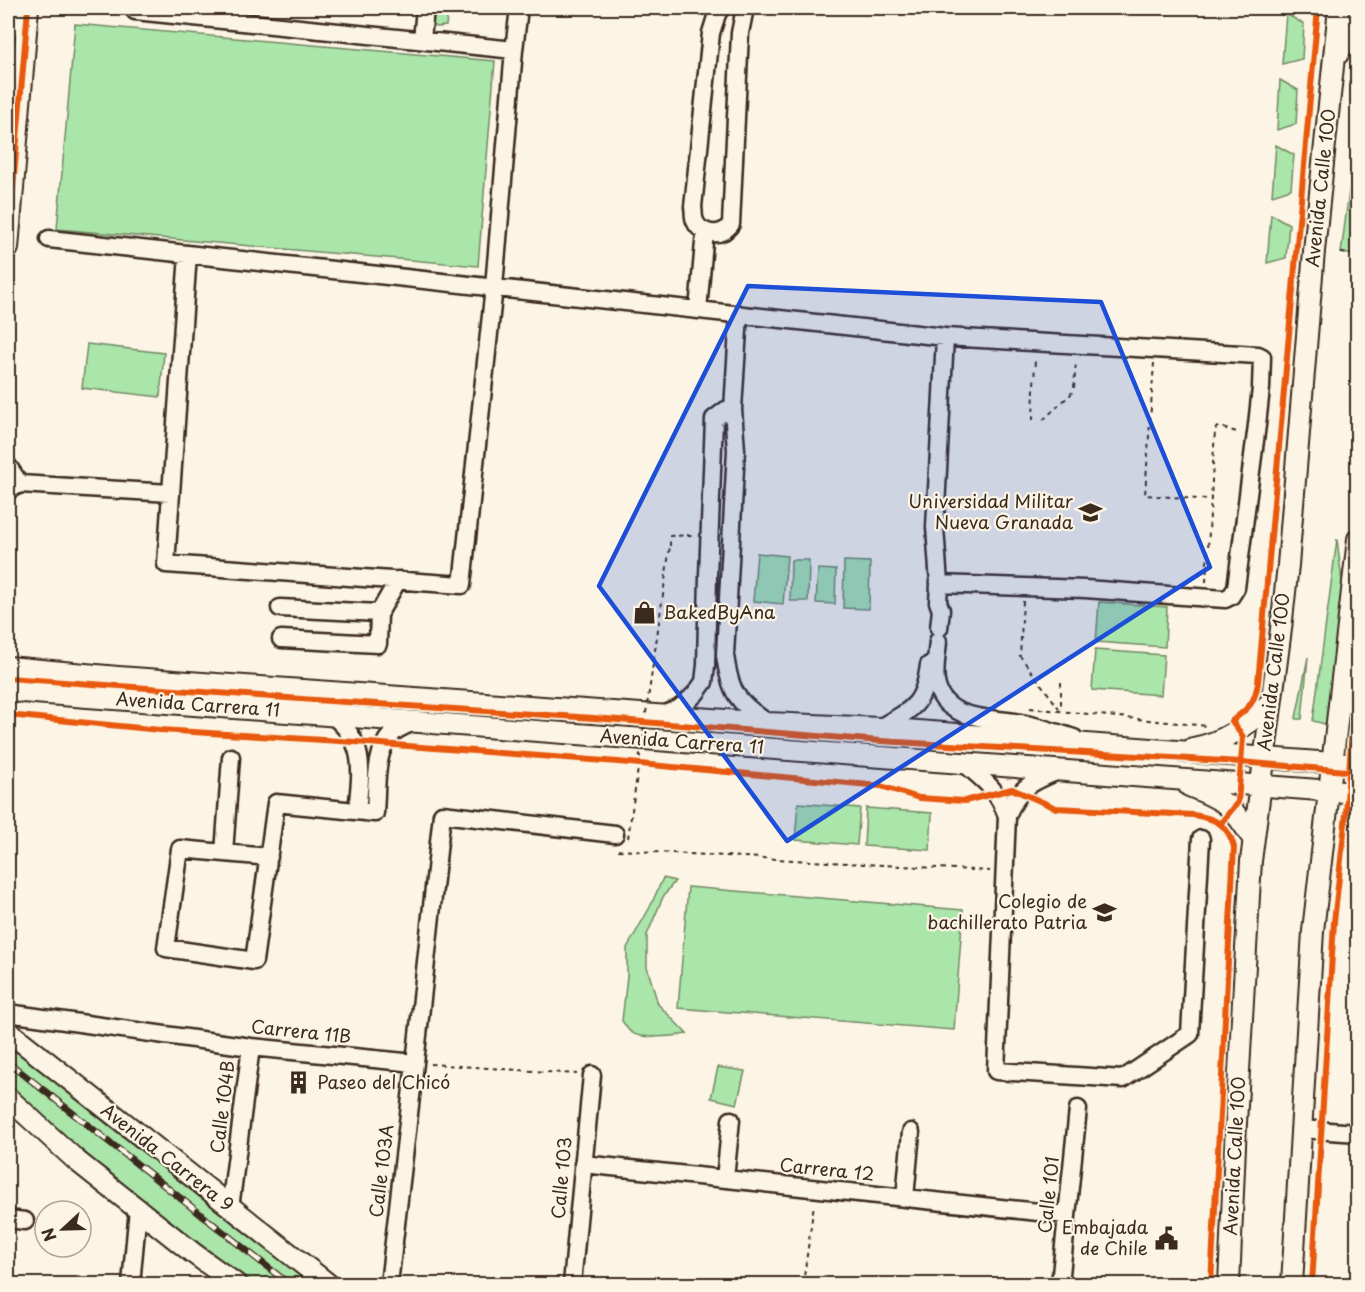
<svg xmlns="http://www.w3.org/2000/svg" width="1365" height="1292" viewBox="0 0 1365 1292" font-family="'Playpen Sans',sans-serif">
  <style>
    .green { fill: #aae5aa; stroke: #728864; stroke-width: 1.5 }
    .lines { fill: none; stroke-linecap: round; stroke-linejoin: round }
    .minor-casing { stroke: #3b2a1e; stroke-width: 21 }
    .major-casing { stroke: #3b2a1e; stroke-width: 24 }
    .path { stroke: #3b2a1e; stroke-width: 2; stroke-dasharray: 4.5 4.5; stroke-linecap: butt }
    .minor { stroke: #fcf5e5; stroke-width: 16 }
    .major { stroke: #fcf5e5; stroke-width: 20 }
    .rail-casing { stroke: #3b2a1e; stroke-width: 7 }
    .rail { stroke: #fcf5e5; stroke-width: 4.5; stroke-dasharray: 14; stroke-linecap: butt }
    .path-bridge { stroke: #3b2a1e; stroke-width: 2; stroke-dasharray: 4.5 4.5; stroke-linecap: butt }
    .cycleway-casing { stroke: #fcf5e5; stroke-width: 10 }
    .cycleway { stroke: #e8590c; stroke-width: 6 }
    .marked { fill: #1d4ed8; fill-opacity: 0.2; stroke: #1d4ed8; stroke-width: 4.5; stroke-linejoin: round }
    .labels { text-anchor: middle; stroke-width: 4.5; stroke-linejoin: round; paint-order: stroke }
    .street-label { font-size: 18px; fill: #3b2a1e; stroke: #fcf5e5 }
    .poi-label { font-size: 18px; fill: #3b2a1e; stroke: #fcf5e5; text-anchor: end }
  </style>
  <rect width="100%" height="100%" fill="#fcf5e5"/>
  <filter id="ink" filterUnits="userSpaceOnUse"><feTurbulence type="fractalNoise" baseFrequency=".0167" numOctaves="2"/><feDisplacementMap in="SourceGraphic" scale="12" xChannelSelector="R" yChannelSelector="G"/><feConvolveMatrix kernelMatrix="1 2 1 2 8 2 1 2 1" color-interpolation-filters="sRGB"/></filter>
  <g filter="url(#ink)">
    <!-- green -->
    <path class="green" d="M431 8H448L446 26 437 27 430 24Z
      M1286 14 1304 24 1302 59 1282 64Z
      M75 24 495 61 478 266 57 229Z
      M1280 80 1298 90 1296 124 1277 130Z
      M1357 130 1358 255H1357L1341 253Z
      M1276 145 1294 155 1291 189 1272 195Z
      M1271 214 1289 224 1286 258 1267 263Z
      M87 344 164 353 160 397 82 388Z
      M1337 539 1342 581 1329 725 1313 721Z
      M757 553 787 556 783 604 753 601Z
      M791 560H809L808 601H790Z
      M844 561 870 562 869 609 843 608Z
      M818 569 836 570 835 604 816 603Z
      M1099 602 1167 607 1165 647 1096 642Z
      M1095 650 1164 655 1161 695 1092 690Z
      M1308 657 1302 719H1296V718Z
      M798 803 860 808 857 845 795 840Z
      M866 808 932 813 930 850 864 846Z
      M663 878 675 881 663 897 647 935V967L658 1004 687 1034C675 1036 640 1040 631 1032 627 1030 625 1024 622 1021L627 976V948L650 907Z
      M688 887 963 910 954 1030 678 1008Z
      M8 1044 109 1126 312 1284H256L234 1270C157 1211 80 1152 8 1087Z
      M718 1067 745 1071 737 1104 711 1098Z"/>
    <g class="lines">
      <defs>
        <path id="minor" d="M136 8 135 11 514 50
          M721 8 717 14 711 33 693 207C694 211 693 217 695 221 699 232 714 236 724 231 725 230 731 225 731 224L740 33 745 8
          M422 40 425 8
          M49 239 945 337 1258 355 1262 357 1261 388 1257 425 1236 588 1231 596 1225 599 1085 589 939 584
          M188 254 166 564 462 585 494 287 514 50 519 8
          M698 310 705 231
          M739 314 733 409 736 450 725 655C730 693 737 702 768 723
          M8 466 20 484
          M8 490 20 484 170 493
          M280 608 379 613 398 580
          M939 628 941 610 938 602 939 584 935 527 945 337
          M281 639 378 644 379 613
          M938 641C937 654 934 669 936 682 943 722 990 717 1021 723 1039 726 1057 733 1074 738
          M662 715 678 709 687 702 696 693 704 682 706 665 708 575 714 419 726 410 733 409
          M333 716C367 743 361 772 357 811
          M879 728C913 709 924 705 929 665
          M965 764C986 782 997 789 1007 816
          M1058 771C1031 782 1018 788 1007 816L996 1071 1123 1079 1190 1034 1201 839
          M224 853 231 757
          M269 857 180 849 166 948 254 961 276 803 375 813C377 790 374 752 391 735 397 728 407 725 416 721
          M8 1013 251 1047 415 1063
          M1300 1129 1358 1133
          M583 1164 1067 1215
          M725 1179 731 1120
          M905 1198 911 1132
          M230 1208 251 1047
          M8 1219 25 1221
          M131 1284 138 1209
          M389 1284 415 1063 442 814 615 834
          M572 1284 592 1075
          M1060 1284 1078 1109"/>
        <path id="major" d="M8 27 9 8
          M1338 54 1358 20
          M8 248 28 8
          M8 667 118 677 641 714 768 723 879 728 1358 765
          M8 691 1358 793
          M1193 748C1224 743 1250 724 1271 702
          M1189 786C1226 801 1232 805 1253 839
          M8 1031 328 1284
          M8 1098 77 1161 193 1253 236 1284
          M1229 1284 1236 1123 1251 861 1281 629 1288 565 1314 251 1339 8
          M1292 1284 1313 931 1358 539"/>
      </defs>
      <!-- minor casing -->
      <use href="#minor" class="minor-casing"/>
      <!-- major casing -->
      <use href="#major" class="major-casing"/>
      <!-- path -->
      <path class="path" d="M1341 253 1358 255
        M1154 363 1145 495 1211 500
        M1033 420 1035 357
        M1043 420 1071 394 1074 388 1076 361
        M949 528H959
        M670 546V536L693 535
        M1206 582 1215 430 1217 427H1220L1240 433
        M1023 601 1020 656 1061 711
        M1061 682V709
        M1030 708 1207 726
        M618 850 990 871
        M430 1064 577 1074
        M803 1284 814 1204"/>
      <!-- minor -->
      <use href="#minor" class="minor"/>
      <!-- major -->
      <use href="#major" class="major"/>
      <defs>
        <path id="rail" d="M8 1062 289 1284"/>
      </defs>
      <!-- rail casing -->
      <use href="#rail" class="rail-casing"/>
      <!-- rail -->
      <use href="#rail" class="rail"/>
      <!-- path-bridge -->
      <path class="path-bridge" d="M628 838 670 546"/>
      <defs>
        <path id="cycleway" d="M8 248 28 8
          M8 678 315 700 594 718 881 741 1241 762 1358 772
          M8 715 160 730 355 742 618 762 881 786 919 798 965 801 1012 789 1056 808 1193 815C1215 818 1228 824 1234 847L1211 1284
          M1220 824 1238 802 1243 737 1232 721C1249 707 1254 705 1258 683L1318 8
          M1312 1284 1334 922 1346 814 1351 744 1358 685"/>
      </defs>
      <!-- cycleway casing -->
      <use href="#cycleway" class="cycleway-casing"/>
      <!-- cycleway -->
      <use href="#cycleway" class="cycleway"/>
    </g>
  </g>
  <!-- marked area -->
  <path class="marked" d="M748 286 1101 302 1210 567 787 841 599 586Z"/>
  <!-- icons -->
  <defs>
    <symbol id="university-bare" viewBox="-9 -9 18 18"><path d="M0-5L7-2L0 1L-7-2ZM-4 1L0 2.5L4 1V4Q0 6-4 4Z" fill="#3b2a1e" stroke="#fcf5e5" stroke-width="2.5" paint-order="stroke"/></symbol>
    <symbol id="shop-bare" viewBox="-9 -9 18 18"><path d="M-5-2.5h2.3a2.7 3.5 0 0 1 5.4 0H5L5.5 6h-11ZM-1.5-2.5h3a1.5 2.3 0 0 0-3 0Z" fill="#3b2a1e" stroke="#fcf5e5" stroke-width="2.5" paint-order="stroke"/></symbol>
    <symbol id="building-bare" viewBox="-9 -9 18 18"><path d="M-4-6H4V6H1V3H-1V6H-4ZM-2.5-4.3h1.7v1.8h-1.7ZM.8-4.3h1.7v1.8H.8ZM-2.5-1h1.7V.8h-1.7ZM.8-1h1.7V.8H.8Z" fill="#3b2a1e" stroke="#fcf5e5" stroke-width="2.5" paint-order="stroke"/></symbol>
    <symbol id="civic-bare" viewBox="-9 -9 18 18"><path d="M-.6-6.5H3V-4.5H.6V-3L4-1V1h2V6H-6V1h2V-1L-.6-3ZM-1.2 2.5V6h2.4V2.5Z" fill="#3b2a1e" stroke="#fcf5e5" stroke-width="2.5" paint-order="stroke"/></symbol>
  </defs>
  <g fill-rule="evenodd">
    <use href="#university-bare" x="1074" y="496" width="33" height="33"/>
    <use href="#shop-bare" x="628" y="596" width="33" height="33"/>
    <use href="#university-bare" x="1088" y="896" width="33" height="33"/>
    <use href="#building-bare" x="282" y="1066" width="33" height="33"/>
    <use href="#civic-bare" x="1150" y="1222" width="33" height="33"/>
  </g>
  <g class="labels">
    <!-- street labels -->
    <g class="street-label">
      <text transform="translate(1321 188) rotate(-84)" y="6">Avenida Calle 100</text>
      <text transform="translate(1274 672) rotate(-83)" y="6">Avenida Calle 100</text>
      <text transform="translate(198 705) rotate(4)" y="6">Avenida Carrera 11</text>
      <text transform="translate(682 742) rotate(4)" y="6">Avenida Carrera 11</text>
      <text transform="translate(301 1032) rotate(6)" y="6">Carrera 11B</text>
      <text transform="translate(223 1107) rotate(-83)" y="6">Calle 104B</text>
      <text transform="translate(1235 1156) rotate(-87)" y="6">Avenida Calle 100</text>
      <text transform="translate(167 1158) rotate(38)" y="6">Avenida Carrera 9</text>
      <text transform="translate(827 1170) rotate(6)" y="6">Carrera 12</text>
      <text transform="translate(382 1171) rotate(-83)" y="6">Calle 103A</text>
      <text transform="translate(562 1178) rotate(-85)" y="6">Calle 103</text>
      <text transform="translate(1049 1195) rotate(-84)" y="6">Calle 101</text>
    </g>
    <!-- poi labels -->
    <g class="poi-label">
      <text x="1073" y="508">Universidad Militar<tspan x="1073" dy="21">Nueva Granada</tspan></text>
      <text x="663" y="619" text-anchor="start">BakedByAna</text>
      <text x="1087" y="908">Colegio de<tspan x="1087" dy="21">bachillerato Patria</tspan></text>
      <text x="317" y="1089" text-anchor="start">Paseo del Chicó</text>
      <text x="1148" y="1234">Embajada<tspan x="1148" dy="21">de Chile</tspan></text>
    </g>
  </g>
  <!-- margin -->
  <rect width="1365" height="1292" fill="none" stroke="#fcf5e5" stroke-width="30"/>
  <rect x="15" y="15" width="1335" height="1262" fill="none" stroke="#3b2a1e" stroke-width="2" filter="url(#ink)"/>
  <!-- north arrow -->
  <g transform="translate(63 1229) rotate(248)"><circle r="28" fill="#fcf5e5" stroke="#afa495" stroke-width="1.5"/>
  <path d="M0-4.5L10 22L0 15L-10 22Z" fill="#3b2a1e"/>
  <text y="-9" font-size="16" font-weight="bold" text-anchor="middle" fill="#3b2a1e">N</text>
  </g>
</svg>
